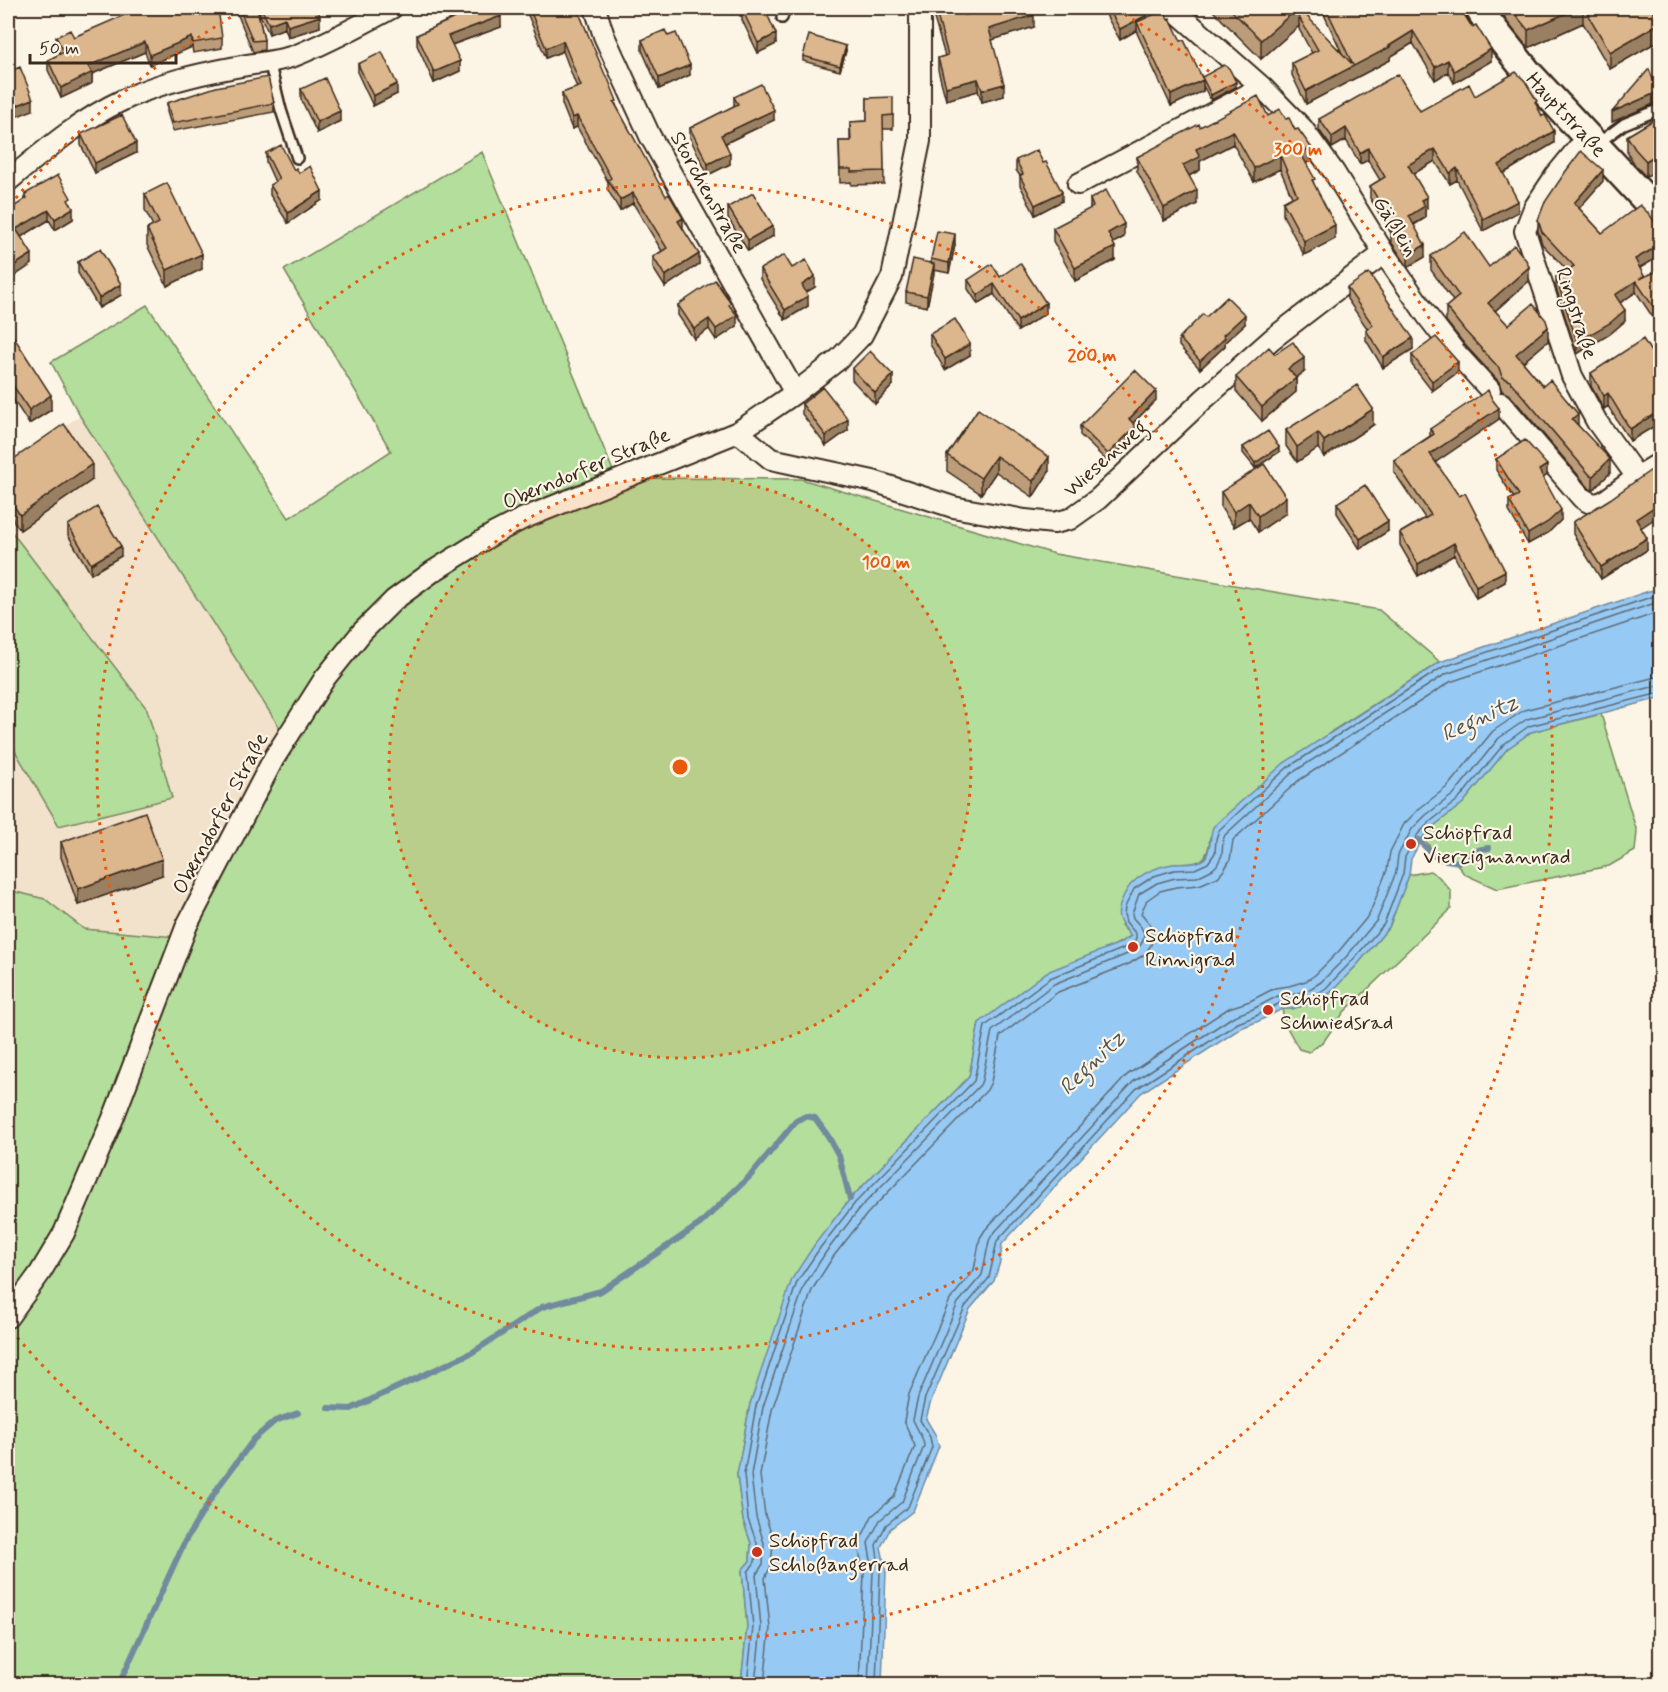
<svg xmlns="http://www.w3.org/2000/svg" width="1668" height="1692" viewBox="0 0 1668 1692" font-family="Mynerve,sans-serif">
  <style>
    .built { fill: #f2e2cb }
    .green { fill: #b3de9c; stroke: #77845d; stroke-width: 1.5 }
    .water { fill: #96caf4; stroke: #728a9e; stroke-width: 1.5 }
    .lines { fill: none; stroke-linecap: round; stroke-linejoin: round }
    .shore { stroke: #5f6a74; stroke-width: 1.5 }
    .stream { stroke: #728a9e; stroke-width: 6 }
    .lane-casing { stroke: #3b2a1e; stroke-width: 14 }
    .street-casing { stroke: #3b2a1e; stroke-width: 24 }
    .secondary-casing { stroke: #3b2a1e; stroke-width: 32 }
    .lane { stroke: #fcf5e5; stroke-width: 9 }
    .street { stroke: #fcf5e5; stroke-width: 20 }
    .secondary { stroke: #fcf5e5; stroke-width: 27 }
    .wall { fill: #bd9d79; stroke: #3b2a1e; stroke-width: 1.5 }
    .shaded-wall { fill: #9a8063; stroke: #3b2a1e; stroke-width: 1.5 }
    .building { fill: #dcb78d; stroke: #3b2a1e; stroke-width: 1.5 }
    .ring { fill: none; stroke: #e8590c; stroke-width: 3; stroke-dasharray: 3 6 }
    .poi-dot { fill: #c8321e; stroke: #fcf5e5; stroke-width: 2 }
    .labels { text-anchor: middle; stroke-width: 4.5; stroke-linejoin: round; paint-order: stroke }
    .street-label { font-size: 21px; fill: #3b2a1e; stroke: #fcf5e5 }
    .poi-label { font-size: 21px; fill: #3b2a1e; stroke: #fcf5e5; text-anchor: start }
    .water-label { font-size: 22px; font-style: italic; fill: #525254; stroke: #fcf5e5 }
    .centre { fill: #e8590c; stroke: #fcf5e5; stroke-width: 3 }
    .ring-label { font-size: 18px; text-anchor: middle; font-weight: bold; fill: #e8590c; stroke: #fcf5e5; stroke-width: 4.5; stroke-linejoin: round; paint-order: stroke }
  </style>
  <rect width="100%" height="100%" fill="#fcf5e5"/>
  <filter id="ink" filterUnits="userSpaceOnUse"><feTurbulence type="fractalNoise" baseFrequency=".0167" numOctaves="2"/><feDisplacementMap in="SourceGraphic" scale="12" xChannelSelector="R" yChannelSelector="G"/><feConvolveMatrix kernelMatrix="1 2 1 2 8 2 1 2 1" color-interpolation-filters="sRGB"/></filter>
  <g filter="url(#ink)">
    <!-- built -->
    <path class="built" d="M80 416 281 728 188 938 84 929 45 899 8 890V739L59 826 147 709 8 527V463Z"/>
    <!-- green -->
    <path class="green" d="M482 152 616 478 801 479 1055 554 1379 610 1440 662 1332 731 1210 837C1208 866 1197 863 1173 864L1121 925 1131 936 979 1023 969 1077 850 1199 815 1245 750 1404 737 1475 743 1520 751 1543 750 1561 742 1570 747 1626 741 1684H8V890L45 899 84 929 188 938 280 728 80 416 51 362 147 305 289 518 391 451 284 270Z
      M8 527 147 709 172 798 59 826 8 739Z
      M1601 714 1637 832 1635 851 1609 866 1497 889 1464 874 1452 857 1436 856 1423 837 1435 825 1463 803 1507 749 1531 732Z
      M1430 871 1439 877 1451 891V909L1344 1012 1324 1041 1309 1052 1299 1049 1285 1024 1282 1009H1292L1330 993 1356 966 1389 927 1409 875Z"/>
    <!-- water -->
    <path class="water" d="M1660 589V698L1531 732 1507 749 1463 803 1435 825 1423 837 1411 859 1409 875 1389 927 1356 966 1330 993 1316 1002 1292 1009H1282L1259 1021 1241 1028 1141 1093 1002 1244 1000 1262 994 1281 970 1309 931 1401 926 1419 935 1434 939 1446 913 1511 890 1529 881 1547 886 1571 882 1684H741L747 1626 742 1570 750 1561 751 1543 743 1520 737 1475 750 1404 792 1279 815 1244 850 1199 969 1077 979 1023 1047 972 1120 943 1131 936C1118 919 1114 917 1124 895 1132 877 1154 867 1173 864 1183 863 1196 866 1205 858 1210 854 1210 835 1213 827L1284 763 1440 662 1649 591Z"/>
    <g class="lines">
      <!-- shore -->
      <path class="shore" d="M747 1684 753 1627 748 1572 755 1562 757 1543 748 1519 744 1474 756 1406 797 1282 820 1248 855 1203 974 1081 985 1026 1050 978 1122 949 1134 942 1136 938V934L1126 922 1124 914 1125 907 1134 889 1154 876 1174 870 1195 869 1208 863 1215 853 1216 839 1219 830 1287 768 1443 667 1651 597 1660 595
        M755 1684 761 1627 756 1575 763 1564 764 1543 756 1517 751 1475 763 1407 804 1286 826 1252 860 1208 980 1085 982 1080 992 1031 1054 984 1125 955 1139 947 1143 941 1144 933 1141 927 1133 918 1132 914 1139 894 1157 883 1175 878 1197 877 1213 869 1217 865 1222 855 1223 840 1225 835 1292 773 1446 674 1652 604 1660 603
        M764 1684 770 1628 765 1578 771 1566 773 1544 772 1536 765 1515 760 1475 772 1410 812 1290 833 1257 867 1214 987 1090 991 1082 1000 1036 1058 992 1129 964 1145 954 1151 945 1153 933 1150 924 1141 913 1147 900 1160 891 1176 887 1199 885 1218 877 1224 870 1230 860 1233 840 1298 781 1450 682 1660 612
        M859 1684 864 1573 859 1551 860 1541 872 1516 894 1497 915 1446 904 1421 909 1394 950 1300 974 1270 980 1238 985 1230 1127 1075 1229 1008 1250 1001 1275 988 1289 986 1306 981 1315 975 1339 951 1369 915 1387 870 1390 852 1404 824 1420 808 1447 787 1493 731 1524 710 1660 676
        M868 1684 873 1572 868 1543 880 1520 902 1502 924 1446 923 1440 913 1420 918 1397 958 1303 982 1275 989 1241 992 1235 1133 1082 1234 1016 1253 1009 1278 996 1291 995 1310 989 1321 982 1346 957 1377 920 1396 872 1398 855 1412 829 1426 815 1454 794 1499 738 1527 719 1660 685
        M876 1684 880 1572 876 1545 886 1525 908 1507 932 1447 930 1437 920 1420 925 1398 965 1307 989 1278 997 1241 1136 1089 1238 1023 1256 1016 1280 1003H1292L1314 996 1326 988 1351 962 1384 924 1403 874 1405 857 1418 834 1431 821 1459 799 1504 744 1529 726 1660 693"/>
      <!-- stream -->
      <path class="stream" d="M1419 840C1436 859 1434 859 1459 862 1469 854 1476 849 1489 848
        M328 1408 351 1409 473 1352 542 1307 601 1291 700 1224 751 1175 796 1121 806 1116 815 1118 828 1136 839 1156 850 1199
        M119 1684 185 1541 219 1486 254 1439 275 1421 298 1413"/>
      <defs>
        <path id="lane" d="M782 18 785 8
          M269 61 281 110 297 158
          M1597 144 1624 124 1660 109"/>
        <path id="street" d="M595 8 604 36 650 136 795 393
          M1172 8 1262 87 1303 129 1334 172 1384 253 1428 317 1456 353 1490 390
          M1587 137 1556 175 1534 208 1525 231 1572 376 1597 422 1637 477
          M8 181C44 151 80 120 123 100 158 83 198 74 236 67 255 63 276 62 294 56 328 43 360 25 392 8
          M1078 184 1262 87
          M1501 403 1582 498C1589 503 1594 505 1603 502L1637 477 1660 463
          M738 432 771 459 873 481 953 507 1025 520 1054 523 1070 519 1098 499 1204 399 1272 339 1384 253
          M8 1317 40 1273 64 1233 114 1116 187 925 274 758 325 678 362 632 394 600 432 572 493 534 522 519 738 432 795 393 839 359 862 335 892 277 920 141V8"/>
        <g id="secondary">
          <path id="s1" d="M1479 8 1487 21 1528 73 1660 215"/>
        </g>
      </defs>
      <!-- lane casing -->
      <use href="#lane" class="lane-casing"/>
      <!-- street casing -->
      <use href="#street" class="street-casing"/>
      <!-- secondary casing -->
      <use href="#secondary" class="secondary-casing"/>
      <!-- lane -->
      <use href="#lane" class="lane"/>
      <!-- street -->
      <use href="#street" class="street"/>
      <!-- secondary -->
      <use href="#secondary" class="secondary"/>
    </g>
    <!-- wall -->
    <path class="wall" d="M122 8H175L176 10 222 38V48L193 53 192 47 150 65 145 52 92 74V83L91 84 61 98 48 70V60L60 54 56 48V37H74L124 16 122 12Z
      M235 8H317L320 27 288 37 285 28 269 34 260 15 259 16 264 40V50L253 52Z
      M458 8H498L501 27 452 45 460 71 434 83 417 45V35L460 15Z
      M525 8H577L617 107 683 229 699 264 665 287 653 268V257L662 251 633 203 620 211 608 190V182L577 127 572 129 562 104V93L577 88 563 51 546 58Z
      M730 8H759V13H757L776 44 758 53 742 20V16H740L738 12 732 14Z
      M931 8H963L965 15 1011 11 1034 27 992 40 1004 96 982 102 978 91 946 100 938 70V58L945 56Z
      M1107 8H1143L1147 18 1168 19 1202 77 1236 87 1211 100 1203 86V91L1171 106 1137 33V30L1120 40 1107 17Z
      M1210 8H1302V14L1342 53 1321 8H1460L1491 61 1454 83 1448 72 1435 80 1413 43 1390 57V60L1306 104 1292 75V63L1312 53 1299 29V26L1261 59Z
      M1500 8H1660V15L1656 17 1660 40 1610 69 1583 23 1528 48 1508 23Z
      M668 36 690 75 659 89 642 50V40Z
      M846 51 840 71 803 61V56Z
      M358 64 397 94 373 106 358 74Z
      M301 89 340 121 317 133 301 99Z
      M1475 96 1537 106 1554 143 1503 174 1518 212 1483 231 1457 180 1450 184 1435 161 1413 174 1427 208 1425 209V218L1414 225 1425 257 1408 267 1394 246 1391 242V233L1370 198V186L1380 180 1368 160 1360 164 1346 140 1332 148 1319 130V119L1420 111Z
      M734 97 774 120 726 143 730 164 708 175 690 138V128L734 106Z
      M867 98 893 115V129H883L884 184 851 185V182L840 183 839 141H850V122L867 121Z
      M167 103H274V112L173 131 167 112Z
      M1268 116 1311 160 1306 163 1335 239 1304 255 1283 215V202L1292 197 1280 169 1254 182 1233 144 1200 161V170L1189 176 1197 204 1164 221 1137 171V157L1200 127Z
      M1660 116 1646 177 1635 165 1627 152V136Z
      M81 134 136 153 95 173 81 145Z
      M266 153 294 170 322 200 288 223 270 195V185L275 182 266 162Z
      M1016 160 1043 163 1062 201 1035 215 1020 185V176L1016 170Z
      M1603 181 1579 208 1602 233 1660 230V256L1640 268 1644 277 1660 270V328L1636 292 1620 303 1625 321 1610 334 1577 354 1556 288V277L1567 270 1542 244 1538 231V220Z
      M25 194 71 204 73 219 55 230 49 220 21 237 32 264 10 279 8 275V211L25 200Z
      M145 194 202 269 167 286 147 245V229L153 226 145 210Z
      M1090 199 1124 237 1113 243 1115 260 1075 281 1053 241V228L1090 209Z
      M728 207 773 236 748 251 728 218Z
      M955 245 949 273 934 270 927 307 906 302V292L931 263V259Z
      M1431 256 1489 267 1529 281 1495 311 1508 325 1548 341 1523 362 1543 386 1578 425 1610 473 1593 490 1590 489 1510 395 1502 391 1499 382 1465 345 1446 321V307L1453 301 1431 270Z
      M78 262 121 295 99 308 78 273Z
      M760 269 815 287 806 292 808 306 785 320 760 279Z
      M1000 277 1046 313 1018 331 994 294 978 304 968 289V280Z
      M1347 288 1413 349 1383 368 1366 340V330L1367 328 1347 299Z
      M678 305 731 307 737 326 716 340 709 329 694 339 678 315Z
      M1206 317 1245 324 1225 342V346L1200 369 1179 346V338Z
      M8 328 51 410 29 424 9 393Z
      M930 334 970 355 945 370 930 344Z
      M1412 355 1458 372 1432 391 1412 365Z
      M1660 366V433L1656 425 1630 441 1608 406 1604 409 1591 386V373Z
      M852 369 893 385 875 404 852 380Z
      M1304 372 1296 378V392L1262 421 1236 391V377Z
      M1156 400 1133 423 1136 434 1108 462 1080 435V426Z
      M802 404 848 430 826 446 802 414Z
      M978 409 1049 472 1033 497 996 472 981 494 947 471V455Z
      M1499 419 1435 462 1505 582 1476 598 1454 555 1418 576 1400 545V533L1425 518 1394 472V460L1430 436V429Z
      M1373 425 1324 457 1318 448 1297 462 1286 446V430Z
      M1243 447 1279 452 1255 468 1243 453Z
      M1496 459 1547 475 1543 478 1561 520 1548 533 1528 544 1509 511V500L1514 498 1496 470Z
      M8 463 92 480 20 530 8 513Z
      M1221 492 1286 513 1258 532 1249 518 1234 527 1221 508Z
      M1337 503 1388 531 1360 549 1337 513Z
      M1573 522 1641 528 1647 550 1601 579 1573 534Z
      M68 525 121 556 91 574 68 535Z
      M61 842 162 875 78 905 61 857Z"/>
    <!-- shaded-wall -->
    <path class="shaded-wall" d="M257 8H260V15L257 16Z
      M732 8H738V12L732 14Z
      M1298 8H1302V22L1299 17V26L1261 59V40Z
      M1578 8H1583V23L1528 48V30Z
      M1649 8H1660V15L1649 21Z
      M1034 15V27L989 41V29Z
      M1147 15V25L1137 22V30L1120 40V29Z
      M320 16V27L288 37V26Z
      M501 16V27L448 46V36Z
      M285 18V28L269 34V24Z
      M1660 23V40L1610 69V52Z
      M1413 31V43L1390 57V60L1306 104V91L1389 46Z
      M776 34V44L758 53V43Z
      M192 37V47L150 65V55Z
      M563 41V51L546 58V48Z
      M145 42V52L92 74V83L91 84 61 98V88L88 66Z
      M846 46V51L840 71V66Z
      M1491 49V61L1454 83V71Z
      M1448 60V72L1435 80V67Z
      M460 61V71L434 83V72Z
      M690 65V75L659 89V78Z
      M978 79V91L946 100V87Z
      M1203 80V91L1171 106V95Z
      M1236 82V87L1211 100V95Z
      M397 84V94L373 106V96Z
      M1004 84V96L982 102V90Z
      M1658 92V102L1612 122V112Z
      M33 99V110L8 120V109Z
      M774 110V120L721 145V135Z
      M340 111V121L317 133V122Z
      M577 116V127L572 129V118Z
      M1346 128V140L1332 148V137Z
      M1233 131V144L1200 161V170L1183 179V165L1196 149Z
      M1554 131V143L1499 176V165Z
      M136 143V153L95 173V163Z
      M1311 147V160L1301 167V154Z
      M1368 148V160L1360 164V153Z
      M1435 149V161L1408 177V165Z
      M1660 152V168L1646 177V161Z
      M730 153V164L708 175V164Z
      M1280 155V169L1254 182V168Z
      M1457 168V180L1450 184V173Z
      M1603 170V181L1574 214V203Z
      M1197 190V204L1164 221V208Z
      M322 191V200L288 223V213Z
      M1062 192V201L1035 215V205Z
      M633 193V203L620 211V200Z
      M1427 197V208L1425 209V218L1409 227V216L1421 200Z
      M1518 201V212L1483 231V219Z
      M73 208V219L55 230V219Z
      M49 210V220L16 240V229Z
      M683 218V229L678 232V221Z
      M1124 224V237L1108 246V233Z
      M1335 225V239L1304 255V241Z
      M773 226V236L748 251V240Z
      M955 234V245L949 273V263Z
      M1425 245V257L1408 267V255Z
      M1660 245V256L1635 270V259Z
      M1115 247V260L1075 281V268Z
      M32 254V264L10 279V268Z
      M202 254V269L167 286V270Z
      M699 254V264L665 287V276Z
      M934 264V274L927 307V296Z
      M1529 267V281L1488 317V303Z
      M815 276V287L802 295V285Z
      M1636 281V292L1615 306V295Z
      M121 284V295L99 308V298Z
      M994 284V294L978 304V295Z
      M808 296V306L785 320V310Z
      M10 302V316L8 317V303Z
      M1046 303V313L1018 331V321Z
      M1625 310V321L1610 334 1577 354V342Z
      M737 315V326L716 340V329Z
      M1245 315V324L1225 342V346L1200 369V361L1223 335Z
      M709 319V329L694 339V329Z
      M1548 327V341L1516 368V354Z
      M1413 338V349L1383 368V357Z
      M970 344V355L945 370V359Z
      M1304 358V372L1288 383V369Z
      M1458 362V372L1432 391V381Z
      M893 375V385L875 404V393Z
      M1296 378V392L1262 421V407Z
      M9 379V393L8 394V380Z
      M1156 391V400L1129 427V419Z
      M1608 393V406L1604 409V396Z
      M51 395V410L29 424V410Z
      M1499 408V419L1430 466V454Z
      M1373 409V425L1324 457V441Z
      M1656 413V425L1630 441V429Z
      M1578 414V428L1572 419Z
      M848 419V430L826 446V436Z
      M1136 426V434L1108 462V454Z
      M1318 433V448L1297 462V447Z
      M1279 447V452L1255 468V463Z
      M996 456V472L981 494V478Z
      M1049 457V472L1033 497V481Z
      M1610 459V473L1593 490V476Z
      M92 464V480L20 530V515Z
      M1547 465V475L1539 481V470Z
      M1286 497V513L1258 532V516Z
      M1249 502V518L1234 527V512Z
      M1660 503V515L1636 531V519Z
      M1561 510V520L1548 533 1528 544V534Z
      M1388 521V531L1360 549V539Z
      M1647 538V550L1601 579V567Z
      M1454 543V555L1418 576V564Z
      M121 546V556L91 574V564Z
      M1505 571V582L1476 598V586Z
      M162 859V875L78 905V889Z"/>
    <!-- building -->
    <path class="building" d="M124 8H175L176 10 195 8H218L222 38 193 43 192 37 150 55 145 42 88 66 92 73H91L61 88 48 60 64 52 56 37 70 30 74 37 127 14Z
      M239 8H257L264 40 253 41Z
      M261 8H317L320 16 288 26 285 18 269 24Z
      M461 8H498L501 16 448 36 460 61 434 72 417 35 464 14Z
      M529 8H577L606 77 607 76 617 101 614 102 666 196 669 194 683 218 678 221 699 254 665 276 653 257 667 248 633 193 620 200 608 180 611 178 577 116 572 118 562 93 581 86 563 41 546 48Z
      M935 8H963L965 15 991 8H1010L1011 11 1034 15 989 29 1004 84 982 90 978 79 946 87 938 58 948 55Z
      M1108 8H1143L1147 15 1120 29Z
      M1229 8H1298L1261 40Z
      M1326 8H1460L1472 27 1476 25 1491 49 1454 71 1448 60 1435 67 1413 31 1389 46 1390 47 1306 91 1292 63 1318 50 1299 17 1304 13 1353 65Z
      M1510 8H1578L1528 30Z
      M1584 8H1651L1660 23 1610 52Z
      M742 9 768 16 776 34 758 43Z
      M1164 10 1168 19 1170 18 1181 41 1184 40 1203 80 1171 95 1137 22Z
      M665 30 668 36 676 33 690 65 659 78 642 40Z
      M809 35 846 46 840 66 803 56Z
      M382 52 397 84 373 96 358 64Z
      M1224 65 1229 68 1236 82 1211 95 1202 77Z
      M20 67 33 99 8 109V72Z
      M1649 69 1658 92 1612 112Z
      M1516 72 1525 81 1537 101 1535 102 1542 116 1545 115 1554 131 1499 165 1518 201 1483 219 1457 168 1450 173 1435 149 1408 165 1427 197 1421 200 1425 206 1409 216 1425 245 1408 255 1394 234 1391 230 1395 228 1370 186 1385 177 1368 148 1360 153 1346 128 1332 137 1319 119 1398 74 1420 111 1469 84 1475 96Z
      M268 77 274 103 173 123 167 103 216 87Z
      M325 78 340 111 317 122 301 89Z
      M761 84 774 110 721 135 730 153 708 164 690 128 738 104 734 97Z
      M1258 96 1268 116 1280 109 1286 119 1289 118 1295 130 1298 129 1311 147 1301 154 1315 179 1312 180 1335 225 1304 241 1283 202 1297 195 1280 155 1254 168 1233 131 1196 149 1200 157 1183 165 1197 190 1164 208 1137 157 1199 124 1200 127Z
      M893 97V115L883 116 884 171 851 172V169H840L839 141H851L850 122 867 121V98Z
      M122 115 136 143 95 163 81 134Z
      M1660 116V152L1646 161 1635 149 1627 136Z
      M281 145 294 170 296 168 299 173 310 166 322 191 288 213 270 185 279 179 266 153Z
      M1037 150 1043 163 1046 162 1062 192 1035 205 1020 176 1023 174 1016 160Z
      M1581 151 1603 170 1574 203 1602 233 1640 205 1650 215 1660 230V245L1635 259 1644 276 1639 279 1660 270V317L1636 281 1615 295 1625 310 1610 323 1577 342 1556 277 1574 266 1542 232 1538 220 1545 202 1566 171Z
      M58 175 71 198 68 200 73 208 55 219 49 210 16 229 32 254 10 268 8 264V211L27 198 25 194Z
      M167 183 202 254 167 270 147 229 159 223 145 194Z
      M1106 190 1124 224 1108 233 1115 247 1075 268 1053 228 1093 207 1090 199Z
      M753 193 773 226 748 240 728 207Z
      M937 231 955 234 949 263 931 259Z
      M1465 232 1489 267 1514 245 1526 260 1529 267 1488 303 1508 325 1533 304 1546 320 1548 327 1516 354 1543 386 1550 380 1578 414 1572 419 1610 459 1593 476 1590 475 1510 381 1502 377 1499 368 1465 331 1446 307 1459 296 1431 256Z
      M100 249 121 284 99 298 78 262Z
      M784 255 792 268 806 260 815 276 802 285 808 296 785 310 760 269Z
      M913 259 934 264 927 296 906 292Z
      M1020 263 1046 303 1018 321 994 284 978 295 968 280 992 264 1000 277Z
      M1369 273 1413 338 1383 357 1366 330 1373 325 1347 288Z
      M715 280 731 303 729 305 737 315 716 329 709 319 694 329 678 305Z
      M1227 297 1245 315 1223 335 1225 338 1200 361 1179 338 1203 314 1206 317Z
      M955 319 970 344 945 359 930 334Z
      M8 328 51 395 29 410 9 379 8 380Z
      M1436 337 1458 362 1432 381 1412 355Z
      M1643 339 1660 366V421L1656 413 1630 429 1608 393 1604 396 1591 373Z
      M1293 342 1304 358 1288 369 1296 378 1262 407 1236 377 1269 347 1275 354Z
      M870 351 893 375 875 393 852 369Z
      M1135 370 1156 391 1129 419 1136 426 1108 454 1080 426Z
      M1357 385 1373 409 1324 441 1318 433 1297 447 1286 430Z
      M823 387 848 419 826 436 802 404Z
      M1488 390 1492 399 1499 408 1430 454 1459 496 1465 493 1505 571 1476 586 1454 543 1418 564 1400 533 1431 515 1394 460 1434 434 1430 429Z
      M978 409 1049 457 1033 481 996 456 981 478 947 455Z
      M64 424 92 464 20 515 8 497V463Z
      M1268 431 1279 447 1255 463 1243 447Z
      M1525 440 1547 465 1539 470 1561 510 1548 522 1528 534 1509 500 1519 495 1496 459Z
      M1264 464 1286 497 1258 516 1249 502 1234 512 1221 492Z
      M1660 464V503L1636 519 1647 538 1601 567 1573 522 1610 499 1644 475Z
      M1365 485 1388 521 1360 539 1337 503Z
      M97 507 121 546 91 564 68 525Z
      M145 812 162 859 78 889 61 842Z"/>
  </g>
  <!-- distance rings -->
  <circle cx="680" cy="767" r="291" fill="#e8590c" fill-opacity=".12"/>
  <g class="ring">
    <circle cx="680" cy="767" r="291"/>
    <circle cx="680" cy="767" r="583"/>
    <path d="M10 205A874 874 0 0 1 243 10M1117 10A874 874 0 1 1 10 1329"/>
  </g>
  <!-- markers -->
  <g class="poi-dot">
    <circle cx="1411" cy="844" r="6"/>
    <circle cx="1133" cy="947" r="6"/>
    <circle cx="1268" cy="1010" r="6"/>
    <circle cx="757" cy="1552" r="6"/>
  </g>
  <g class="labels">
    <!-- street labels -->
    <g class="street-label">
      <text dy="7" stroke="none"><textPath href="#s1" startOffset="138">Hauptstraße</textPath></text>
      <text transform="translate(709 192) rotate(61)" y="7">Storchenstraße</text>
      <text transform="translate(1396 226) rotate(58)" y="7">Gäßlein</text>
      <text transform="translate(1577 313) rotate(72)" y="7">Ringstraße</text>
      <text transform="translate(1105 458) rotate(-42)" y="7">Wiesenweg</text>
      <text transform="translate(586 468) rotate(-23)" y="7">Oberndorfer Straße</text>
      <text transform="translate(220 813) rotate(-62)" y="7">Oberndorfer Straße</text>
    </g>
    <!-- poi labels -->
    <g class="poi-label">
      <text x="1423" y="839">Schöpfrad<tspan x="1423" dy="24">Vierzigmannrad</tspan></text>
      <text x="1145" y="942">Schöpfrad<tspan x="1145" dy="24">Rinnigrad</tspan></text>
      <text x="1280" y="1005">Schöpfrad<tspan x="1280" dy="24">Schmiedsrad</tspan></text>
      <text x="769" y="1547">Schöpfrad<tspan x="769" dy="24">Schloßangerrad</tspan></text>
    </g>
    <!-- water labels -->
    <g class="water-label">
      <text transform="translate(1479 717) rotate(-25)" y="8">Regnitz</text>
      <text transform="translate(1091 1062) rotate(-44)" y="8">Regnitz</text>
    </g>
  </g>
  <circle cx="680" cy="767" r="9" class="centre"/>
  <g class="ring-label">
    <text x="1298" y="155">300 m</text>
    <text x="1092" y="361">200 m</text>
    <text x="886" y="568">100 m</text>
  </g>
  <!-- margin -->
  <rect width="1668" height="1692" fill="none" stroke="#fcf5e5" stroke-width="30"/>
  <rect x="15" y="15" width="1638" height="1662" fill="none" stroke="#3b2a1e" stroke-width="2" filter="url(#ink)"/>
  <!-- scale -->
  <path d="M30 54v9h146v-9" fill="none" stroke="#3b2a1e" stroke-width="3"/>
  <text x="39" y="54" font-size="18" fill="#3b2a1e" stroke="#fcf5e5" stroke-width="4.5" paint-order="stroke">50 m</text>
</svg>
